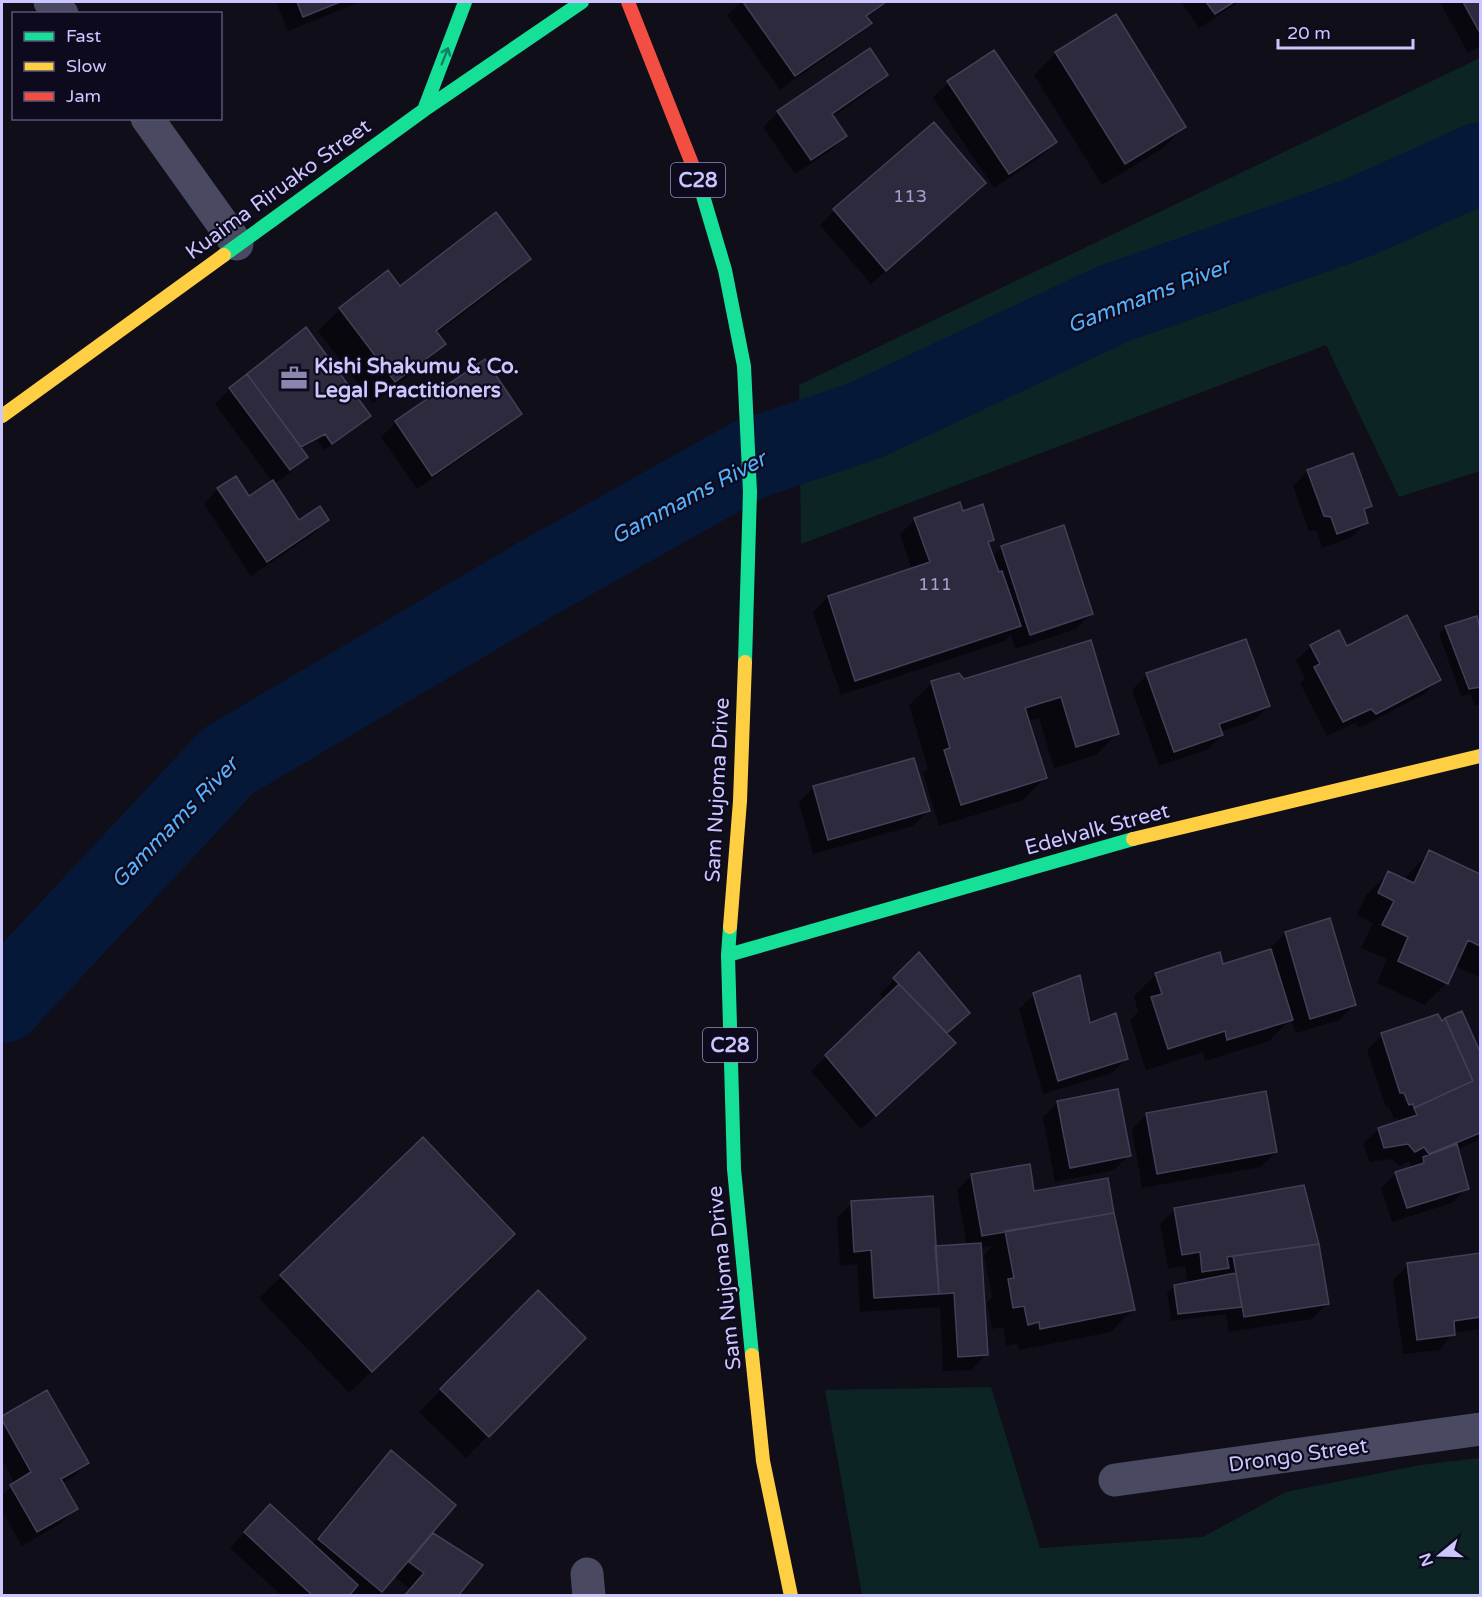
<svg xmlns="http://www.w3.org/2000/svg" width="1482" height="1597" viewBox="0 0 1482 1597" font-family="'Varela Round',sans-serif">
  <style>
    .green { fill: #0d2425 }
    .shadow { fill: #0007 }
    .lines { fill: none; stroke-linecap: round; stroke-linejoin: round }
    .river { stroke: #061838; stroke-width: 81 }
    .building { fill: #2e2a3d; stroke: #433f58; stroke-width: 1.5 }
    .street { stroke: #494962; stroke-width: 33 }
    .fast { stroke: #16e098; stroke-width: 14 }
    .slow { stroke: #ffcf43; stroke-width: 14 }
    .jam { stroke: #f24e42; stroke-width: 14 }
    .oneway { stroke: #128061 }
    .labels { text-anchor: middle; stroke-width: 4.5; stroke-linejoin: round; paint-order: stroke }
    .number-label { font-size: 18px; fill: #a49fce }
    .shield { fill: #0d0a1d; stroke: #938ebb; stroke-width: 1.5 }
    .shield-label { font-size: 20px; font-weight: bold; fill: #ccc6ff }
    .street-label { font-size: 21px; fill: #ccc6ff; stroke: #0d0a1d }
    .poi-label { font-size: 21px; font-weight: bold; fill: #ccc6ff; stroke: #0d0a1d; text-anchor: start }
    .water-label { font-size: 22px; font-style: italic; fill: #54b1ff; stroke: #0d0a1d }
  </style>
  <rect width="100%" height="100%" fill="#100e19"/>
  <!-- green -->
  <path class="green" d="M1480 58V471L1399 497 1326 345 801 544 799 385Z
    M991 1387 1040 1548 1203 1537 1286 1492 1420 1465 1480 1458V1595H862L825 1390Z"/>
  <!-- shadow -->
  <path class="shadow" d="M276 2H360L288 31Z
    M741 2H885L866 18 870 23 855 37 780 90 727 15Z
    M1181 2H1239L1199 28Z
    M1440 2H1480V46L1468 53Z
    M1056 53 1184 127 1162 149 1102 185 1034 75Z
    M886 75 871 90 832 117 845 136 830 151 795 174 763 127 778 112Z
    M948 83 1055 142 1040 157 994 188 933 97Z
    M984 183 871 284 820 225 834 210Z
    M529 258 507 280 436 334 444 344 422 366 373 403 318 331 340 309 400 288Z
    M248 375 362 422 324 450 317 440 301 449 306 457 291 472 274 484 299 522 327 520 312 535 251 576 204 504 218 489 249 498 273 482 215 404 230 389Z
    M520 413 505 428 417 489 381 437 396 422Z
    M1308 471 1370 505 1363 512 1367 522 1352 537 1322 548 1317 531H1309L1293 486Z
    M962 513 992 540 988 544 992 557 1002 547 1091 614 1076 629 1015 649 1011 635 1005 641 841 695 813 612 828 597 912 570 900 534 915 519Z
    M1476 618 1480 635V704L1474 706 1471 694 1461 696 1439 634 1446 627Z
    M1090 642 1118 733 1096 755 1054 768 1039 718 1028 721 1045 778 1023 800 939 826 923 773 928 768 909 705 932 683 964 681Z
    M1311 646 1347 648 1439 679 1424 694 1360 728 1355 723 1327 736 1300 683 1305 678 1296 661Z
    M1147 675 1269 706 1254 720 1220 732 1222 735 1207 750 1159 766 1132 690Z
    M814 787 928 811 913 826 813 854 799 802Z
    M1430 852 1480 876V977L1455 966 1447 983 1424 1005 1377 983 1387 959 1361 948 1373 923 1357 915 1366 895 1389 873 1405 881 1408 874Z
    M1285 933 1354 1005 1339 1020 1296 1033 1291 1019 1269 1041 1205 1061 1203 1052 1146 1070 1130 1020 1138 1012 1134 996 1156 974 1222 966 1271 950 1270 948Z
    M919 954 953 1028 946 1034 939 1057 861 1129 811 1071 885 1000 880 994Z
    M1034 994 1089 1025 1127 1058 1112 1073 1043 1094 1019 1009Z
    M1461 1013 1480 1055V1139L1457 1150 1467 1188 1452 1203 1392 1222 1381 1188 1396 1173 1413 1168 1409 1161 1400 1166 1392 1159 1370 1162 1363 1144 1378 1130 1399 1122 1398 1118 1394 1119 1389 1107H1386L1367 1050 1382 1035 1442 1023Z
    M1058 1102 1129 1155 1114 1170 1055 1182 1043 1117Z
    M1147 1114 1276 1152 1261 1167 1142 1188 1132 1129Z
    M423 1139 491 1256 349 1393 259 1298Z
    M972 1175 1033 1193 1133 1309 1111 1332 1019 1350 1017 1344 1006 1346 1003 1327 992 1329 987 1303 992 1297 984 1255 993 1245 979 1248 986 1355 971 1370 943 1371 940 1307 860 1312 857 1264 840 1266 837 1218 852 1203 934 1247 967 1246 957 1190Z
    M1175 1209 1327 1304 1312 1319 1229 1332 1226 1314 1171 1321 1167 1293 1174 1286 1188 1284 1185 1266 1168 1269 1160 1224Z
    M1480 1255V1329L1453 1333 1439 1350 1403 1354 1393 1280 1408 1265Z
    M538 1293 584 1338 466 1458 419 1412Z
    M46 1392 88 1462 73 1477 62 1484 76 1508 61 1523 22 1546 2 1511V1495L15 1484 2 1460V1418Z
    M391 1452 422 1543 456 1596H404L410 1589 394 1576 377 1596H282L230 1548 255 1521 312 1544 369 1474Z"/>
  <g class="lines">
    <!-- river -->
    <path class="river" d="M2 1003 228 761 538 578 748 460 866 420 1113 304 1360 217 1480 163"/>
  </g>
  <!-- building -->
  <path class="building" d="M297 2H340L303 17Z
    M743 2H886L866 16 872 23 795 76Z
    M1206 2H1234L1215 14Z
    M1463 2H1480V33Z
    M1116 14 1186 127 1125 164 1055 52Z
    M870 48 888 75 832 114 847 136 811 160 777 111Z
    M994 50 1057 142 1009 174 947 81Z
    M934 122 986 183 886 271 833 209Z
    M496 212 531 259 436 331 446 344 395 382 339 308 388 270 400 286Z
    M306 327 371 416 332 444 325 434 301 447 247 374Z
    M485 359 522 414 432 476 395 421Z
    M247 374 308 457 290 470 229 388Z
    M1353 453 1372 506 1364 509 1368 523 1337 534 1331 517 1324 516 1307 470Z
    M236 476 249 496 273 480 299 520 320 506 329 520 267 562 217 488Z
    M960 502 963 511 983 504 994 540 988 542 999 572 1002 571 1021 626 855 681 828 596 930 562 914 518Z
    M1064 525 1093 614 1030 635 1001 546Z
    M1407 615 1441 680 1376 714 1371 709 1343 722 1314 667 1320 664 1310 645 1339 630 1347 646Z
    M1477 616 1480 629V687L1469 689 1445 626Z
    M1246 639 1270 706 1219 724 1223 735 1174 752 1146 673Z
    M1091 640 1119 734 1076 747 1061 697 1025 708 1047 778 961 805 944 750 950 748 931 681 959 673 964 679Z
    M914 758 930 811 828 840 813 786Z
    M1429 850 1480 874V946L1468 940 1448 984 1398 961 1408 937 1382 925 1394 901 1378 893 1388 871 1414 883Z
    M1330 918 1356 1005 1310 1019 1285 932Z
    M1271 949 1293 1020 1227 1040 1225 1031 1168 1049 1151 997 1162 994 1155 973 1220 952 1223 964Z
    M919 952 970 1013 947 1033 893 978Z
    M1080 975 1090 1023 1116 1013 1128 1059 1058 1081 1033 993Z
    M899 984 956 1043 876 1116 825 1055Z
    M1462 1011 1480 1052V1133L1429 1154 1424 1147 1415 1152 1408 1144 1384 1148 1378 1128 1417 1115 1414 1108 1473 1081 1445 1018Z
    M1438 1014 1442 1021 1445 1018 1473 1081 1414 1108 1413 1104 1409 1105 1404 1093H1400L1381 1033Z
    M1118 1089 1131 1156 1070 1168 1057 1101Z
    M1266 1091 1277 1152 1157 1174 1146 1113Z
    M423 1137 515 1234 372 1372 280 1275Z
    M1457 1144 1469 1189 1407 1208 1395 1172 1424 1163 1423 1157Z
    M1030 1164 1034 1191 1108 1178 1114 1213 982 1236 971 1174Z
    M1304 1185 1319 1244 1227 1257 1229 1268 1202 1272 1200 1252 1182 1255 1174 1208Z
    M933 1196 939 1294 874 1298 871 1250 854 1252 851 1201Z
    M1114 1213 1135 1310 1040 1329 1039 1322 1028 1325 1024 1306 1013 1308 1008 1279 1014 1278 1005 1231Z
    M981 1243 988 1355 958 1357 954 1293 939 1294 935 1246Z
    M1319 1244 1329 1304 1244 1317 1233 1256Z
    M1480 1253V1317L1454 1321 1455 1335 1417 1340 1407 1263Z
    M1236 1273 1242 1307 1178 1314 1174 1285Z
    M538 1290 586 1338 489 1437 440 1389Z
    M47 1390 89 1463 61 1479 78 1509 37 1532 10 1485 31 1472 2 1420V1416Z
    M391 1450 456 1505 382 1592 318 1539Z
    M270 1504 358 1585 349 1596H313L244 1532Z
    M433 1533 483 1565 458 1596H404L424 1573 409 1562Z"/>
  <g class="lines">
    <!-- street -->
    <path class="street" d="M50 2 62 14
      M147 118 237 244
      M1115 1480 1480 1429
      M587 1574 589 1596"/>
    <!-- fast -->
    <path class="fast" d="M424 110 465 2
      M698 179 725 270 744 366 750 492 745 662
      M224 255 424 110 582 2
      M730 927 728 955 734 1169 752 1355
      M728 955 1133 839"/>
    <!-- slow -->
    <path class="slow" d="M2 416 224 255
      M1133 839 1480 756
      M730 927 740 801 745 662
      M752 1355 763 1461 791 1596"/>
    <!-- jam -->
    <path class="jam" d="M628 2 698 179"/>
  </g>
  <!-- one-way arrows -->
  <defs><path id="oneway-shaft" d="M-6 0H5M1.5-3L5.5 0L1.5 3" fill="none" stroke-width="1.6" stroke-linecap="round" stroke-linejoin="round" transform="scale(1.5)"/></defs>
  <use class="oneway" href="#oneway-shaft" transform="translate(445 56) rotate(-68)"/>
  <!-- icons -->
  <defs>
    <symbol id="office-bare" viewBox="-9 -9 18 18"><path d="M-6-3h4V-5.5h4V-3h4V5H-6ZM-1-4.5V-3h2v-1.5ZM-6 0V1H6V0Z" fill="#8a86ae" stroke="#0d0a1d" stroke-width="2.5" paint-order="stroke"/></symbol>
  </defs>
  <g fill-rule="evenodd">
    <use href="#office-bare" x="275" y="359" width="38" height="38"/>
  </g>
  <g class="labels">
    <!-- number labels -->
    <g class="number-label">
      <text x="910" y="202">113</text>
      <text x="935" y="590">111</text>
    </g>
    <!-- shield labels -->
    <g class="shield">
      <rect x="671" y="163" width="54" height="34" rx="4.5"/>
      <rect x="703" y="1028" width="54" height="34" rx="4.5"/>
    </g>
    <g class="shield-label">
      <text x="698" y="187">C28</text>
      <text x="730" y="1052">C28</text>
    </g>
    <!-- street labels -->
    <g class="street-label">
      <text transform="translate(278 189) rotate(-36)" y="7">Kuaima Riruako Street</text>
      <text transform="translate(717 790) rotate(-87)" y="7">Sam Nujoma Drive</text>
      <text transform="translate(1097 829) rotate(-15)" y="7">Edelvalk Street</text>
      <text transform="translate(724 1278) rotate(-96)" y="7">Sam Nujoma Drive</text>
      <text transform="translate(1298 1455) rotate(-8)" y="7">Drongo Street</text>
    </g>
    <!-- poi labels -->
    <g class="poi-label">
      <text x="314" y="373">Kishi Shakumu &amp; Co.<tspan x="314" dy="24">Legal Practitioners</tspan></text>
    </g>
    <!-- water labels -->
    <g class="water-label">
      <text transform="translate(1148 295) rotate(-21)" y="8">Gammams River</text>
      <text transform="translate(688 497) rotate(-28)" y="8">Gammams River</text>
      <text transform="translate(174 822) rotate(-46)" y="8">Gammams River</text>
    </g>
  </g>
  <!-- border -->
  <rect width="1482" height="1597" fill="none" stroke="#ccc6ff" stroke-width="6"/>
  <!-- legend -->
  <rect x="12" y="12" width="210" height="108" fill="#0d0a1d" stroke="#595577" stroke-width="1.5"/>
  <rect x="24" y="32" width="30" height="9" fill="#16e098" stroke="#595577" stroke-width="1.5"/>
  <text x="66" y="42" font-size="18" fill="#ccc6ff">Fast</text>
  <rect x="24" y="62" width="30" height="9" fill="#ffcf43" stroke="#595577" stroke-width="1.5"/>
  <text x="66" y="72" font-size="18" fill="#ccc6ff">Slow</text>
  <rect x="24" y="92" width="30" height="9" fill="#f24e42" stroke="#595577" stroke-width="1.5"/>
  <text x="66" y="102" font-size="18" fill="#ccc6ff">Jam</text>
  <!-- north arrow -->
  <g transform="translate(1440 1555) rotate(251)" stroke="#0d0a1d" stroke-width="4.5" paint-order="stroke">
  <path d="M0-4.5L10 22L0 15L-10 22Z" fill="#ccc6ff"/>
  <text y="-9" font-size="16" font-weight="bold" text-anchor="middle" fill="#ccc6ff">N</text>
  </g>
  <!-- scale -->
  <path d="M1278 39v9h135v-9" fill="none" stroke="#ccc6ff" stroke-width="3"/>
  <text x="1287" y="39" font-size="18" fill="#ccc6ff" stroke="#0d0a1d" stroke-width="4.5" paint-order="stroke">20 m</text>
</svg>
